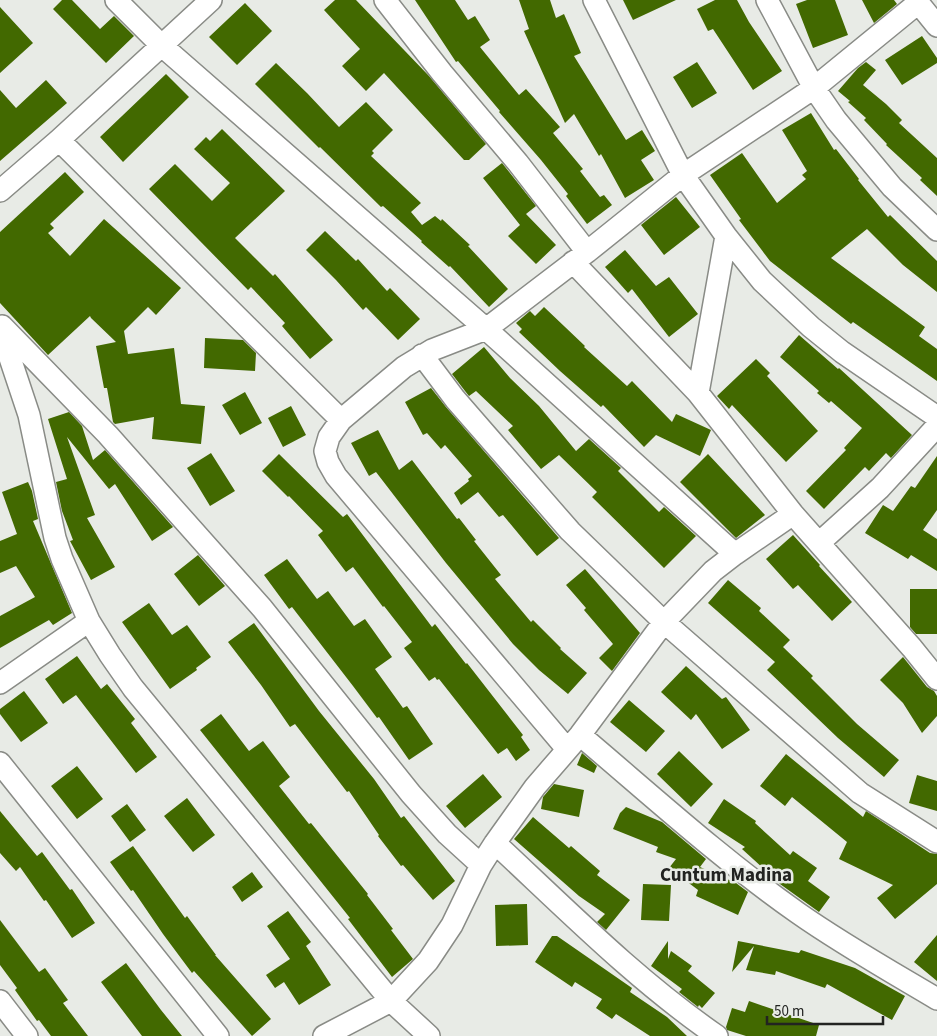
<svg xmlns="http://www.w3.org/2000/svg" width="937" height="1036" viewBox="0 0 937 1036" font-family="'Source Sans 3',sans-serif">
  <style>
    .building { fill: #426900 }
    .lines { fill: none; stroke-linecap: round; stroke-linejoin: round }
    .minor-casing { stroke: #898b86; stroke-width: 24 }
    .minor { stroke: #fff; stroke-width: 21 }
    .labels { text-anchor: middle; stroke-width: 5; stroke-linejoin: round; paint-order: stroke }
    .district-label { font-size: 19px; font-weight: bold; fill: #222321; stroke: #e8ebe6 }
  </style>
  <rect width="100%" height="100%" fill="#e8ebe6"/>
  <!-- building -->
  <path class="building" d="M62 0H72L100 29 114 16 134 36 106 63 53 9Z
    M335 0H356L429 76 486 144 469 160H464L384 73 366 91 342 66 360 49 324 10Z
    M415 0H455L468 20 475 16 490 40 480 47 519 95 526 89 560 127 553 133 583 169 580 171 600 197 604 195 612 205 587 224 566 196 568 194 541 160 499 112 500 111 458 61 456 62Z
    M519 0H550L556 18 564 14 581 53 574 56 626 140 642 130 655 151 641 160 654 180 625 198 601 154 599 156 574 114 565 123 524 31 529 29Z
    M623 0H676L633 20Z
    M715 0H737L749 22 782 71 753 90 713 29 708 31 697 9Z
    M807 0H835L848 35 813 48 796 4Z
    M862 0H894L897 4 874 23Z
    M245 3 272 31 237 65 209 37Z
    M0 7 33 43 0 73Z
    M922 36 937 58V63L902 85 885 60Z
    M697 62 717 93 692 108 673 77Z
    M866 62 876 70 863 85 886 104 902 120 899 123 937 158V196L920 180 922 178 886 145 887 144 864 120 866 118 848 102 850 101 838 91 858 68Z
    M276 63 307 93 339 127 366 102 393 130 372 151 374 153 371 156 421 203 411 212 422 225 435 216 441 221 442 219 470 245 468 246 508 289 489 307 450 266 449 267 421 242 422 241 383 206 381 207 320 147 319 148 255 84Z
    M166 74 189 97 123 162 100 137Z
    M46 80 67 103 0 161V90L16 108Z
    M811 113 834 150 836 149 859 179 858 180 888 217 890 215 937 261V292L903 265 867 229 831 258 925 327 919 336 937 349V381L853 322 851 324 770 261 739 220 741 219 710 175 742 153 777 203 806 179 802 175 807 171 782 130Z
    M222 129 285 191 235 238 273 276 275 274 333 340 310 359 282 326 285 323 251 287 248 290 149 189 175 164 212 201 230 183 194 149 206 137 210 141Z
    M502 163 536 206 526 214 556 245 536 264 508 236 520 225 483 178Z
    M65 172 84 192 50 224 54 228 48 233 70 256 104 219 181 288 156 315 148 307 124 331 128 354 174 348 181 404 205 406 201 444 152 439 154 417 115 424 113 422 107 388H104L96 346 116 342 91 318 90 316 48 355 0 303V232Z
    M676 197 700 227 664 255 641 225Z
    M325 231 356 261 358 259 387 291 390 288 420 319 398 340 366 307 363 310 336 280 306 250Z
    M625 250 656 286 669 277 698 314 669 337 632 289 628 293 605 267Z
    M544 307 585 346 584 347 627 386 632 381 672 422 676 414 711 430 700 456 656 435 644 447 603 405 601 407 560 371 519 332 522 329 516 323 530 311 535 316Z
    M799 335 838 369 839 368 912 435 891 458 886 453 869 471 865 467 824 509 806 491 846 450 844 448 862 428 831 401 829 403 817 393 819 391 780 357Z
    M205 338 243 340 256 353 255 371 204 368Z
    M484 347 510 378 539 406 576 451 589 439 621 468 618 471 659 512 664 507 696 536 664 568 592 497 597 492 559 455 541 469 508 430 513 426 476 391 469 396 465 391 452 374Z
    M756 359 770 373 767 376 818 431 786 462 732 405 729 409 717 396Z
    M431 388 446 407 559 538 537 556 503 515 499 517 478 492 461 505 454 493 469 481 468 479 472 476 445 445 441 449 427 433 423 435 405 402Z
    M245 392 262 423 240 435 222 405Z
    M291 406 306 435 283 447 268 418Z
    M69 412 82 426 93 460 105 450 173 527 152 541 115 484 109 489 67 437 95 515 87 518 115 567 91 580 70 541 73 540 62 511 56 482 67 479 48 419Z
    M378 430 399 470 412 460 457 519 459 518 476 540 474 541 501 575 495 579 531 622 533 620 561 648 560 649 587 673 568 694 539 670 513 644 446 563 376 472 369 476 351 443Z
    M211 453 235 491 210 506 187 468Z
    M279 454 343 517 347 514 432 627 435 624 466 664 467 663 523 735 521 737 530 750 516 761 507 748 498 754 439 679 437 680 435 677 429 681 404 648 412 642 384 606 383 607 353 567 346 572 318 535 323 531 289 496 288 497 262 471Z
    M708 454 765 515 736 538 680 482Z
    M937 456V510L923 530 937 539V571L911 555 908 559 865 533 883 505 893 511 911 486 915 488Z
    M28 482 32 491 38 519 33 521 72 613 53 625 49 620 0 648V616L35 597 16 566 0 573V541L17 534 2 492Z
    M793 535 820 565 819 566 852 602 832 621 798 585 793 589 766 559Z
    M198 555 225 586 199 606 174 574Z
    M287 559 317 599 328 591 354 626 365 619 392 657 375 669 403 708 407 706 433 744 409 760 379 717 377 718 353 686 292 607 289 609 264 575Z
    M585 569 640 633 612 671 599 658 613 644 584 610 586 608 566 585Z
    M728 580 761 608 759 611 790 640 783 647 813 676 811 678 857 724 899 760 884 777 838 738 767 670 775 662 708 603Z
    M910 589H937V634H916L910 627Z
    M149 603 172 635 187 625 211 657 196 668 197 670 170 689 122 622Z
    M254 623 319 711 374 779 401 818 404 816 455 881 433 900 403 865 401 866 378 836 379 835 349 791 347 792 295 724 290 727 261 685 228 642Z
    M77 656 101 689 107 684 135 719 131 723 157 757 136 773 76 695 63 704 45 679Z
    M903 657 927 687 934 691 937 696V716L922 733 903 703 880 680Z
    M686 666 722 699 726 697 750 730 722 749 696 714 691 720 661 692Z
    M24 691 48 723 21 742 0 714V709Z
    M629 700 665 731 646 752 610 722Z
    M221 714 249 751 263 741 290 777 279 786 309 824 311 823 368 894 367 895 393 929 391 930 413 959 392 977 348 919 350 918 200 730Z
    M679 751 713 784 691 807 657 774Z
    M582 753 597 766 594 773 577 765Z
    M786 754 863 817 866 811 930 853 937 854V884L895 919 877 898 893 885 839 859 847 842 792 797 785 806 760 786Z
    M77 766 103 799 77 819 51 786Z
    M483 774 502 797 465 828 446 806Z
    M917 775 937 781V811L909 803Z
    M554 784 584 790 579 817 541 809 543 797Z
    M187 798 215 835 193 852 164 816Z
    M724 799 756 821 755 823 790 855 793 851 817 868 808 881 830 897 819 912 773 879 774 878 742 849 745 847 708 823Z
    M127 804 146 830 130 842 111 816Z
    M626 807 662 822 706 859 700 867 736 883 748 892 738 915 696 896 698 890 669 868 676 859 656 852 658 847 613 829 620 813Z
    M0 811 37 856 42 852 70 890 72 889 95 923 72 938 46 900 44 901 20 867 16 871 0 853Z
    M533 817 569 848 571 846 600 871 597 875 630 900 606 930 597 922 605 914 579 896 514 839Z
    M133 846 185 918 187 916 216 955H215L271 1019 252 1036 194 971 192 973 163 934 133 890 131 891 110 862Z
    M252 872 263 887 242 902 232 887Z
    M643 884 671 885 669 921 641 920Z
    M527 904 528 945 496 946 495 905Z
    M288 911 311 942 306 946 331 985 299 1005 284 982 275 988 266 975 290 959 267 926Z
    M0 920 39 972 45 968 68 1000 63 1003 88 1036H51L39 1020 37 1021 15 990 17 988 0 965Z
    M937 935V981L914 962Z
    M552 936H557L632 988 630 992 667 1017 687 1036H650L616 1014 612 1019 596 1008 602 999 575 982 572 987 535 962Z
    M668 941V959L671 951 692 966 688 971 715 993 702 1008 699 1005 698 1007 679 992 682 989 651 966Z
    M738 941 799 953 801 950 855 968 905 996 892 1020 827 984 825 988 776 971 775 975 746 970 754 946 732 972Z
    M126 963 161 1010 182 1036H142L101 982Z
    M749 1001 819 1025 816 1036H746L727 1030 726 1027 732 1008 745 1012Z"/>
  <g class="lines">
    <defs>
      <path id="minor" d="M116 0 161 45 486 329 735 554
        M385 0 442 73 518 163 587 252
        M594 0 683 175 726 236 762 281 811 327 842 352 937 417
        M767 0 814 88 836 120 892 187 937 230
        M916 0 937 26
        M59 140 341 420
        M0 191 59 140 211 0
        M573 262 698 393 793 514 912 648 937 679
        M2 326 108 435 262 608 411 794 447 834 481 865
        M0 328 29 415 55 538 62 559 89 621 110 655 133 688 391 1001 429 1036
        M422 355 455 399 570 531 664 622 860 793 937 842
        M698 393 726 236
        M819 543 880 488 937 426
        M0 683 89 621
        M580 735C651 795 721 859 798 913 842 944 890 971 937 999
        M567 749 336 476 328 462 325 451 329 437 341 420 404 367 432 350 486 329 587 252 683 175 814 88 918 3
        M0 763 218 1036
        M495 843C567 910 636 980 717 1036
        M0 1001 27 1036
        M324 1036 391 1001 428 961 452 925 481 865 495 843 535 787 580 735 664 622 713 571 735 554 793 514"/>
    </defs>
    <!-- minor casing -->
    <use href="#minor" class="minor-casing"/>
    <!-- minor -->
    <use href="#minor" class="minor"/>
  </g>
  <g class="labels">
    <!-- district labels -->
    <g class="district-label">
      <text x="726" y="881">Cuntum Madina</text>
    </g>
  </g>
  <!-- scale -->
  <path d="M767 1016v8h116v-8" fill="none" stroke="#222321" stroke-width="2.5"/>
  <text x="774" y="1016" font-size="15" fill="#222321" stroke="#e8ebe6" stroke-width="4" paint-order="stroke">50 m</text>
</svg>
